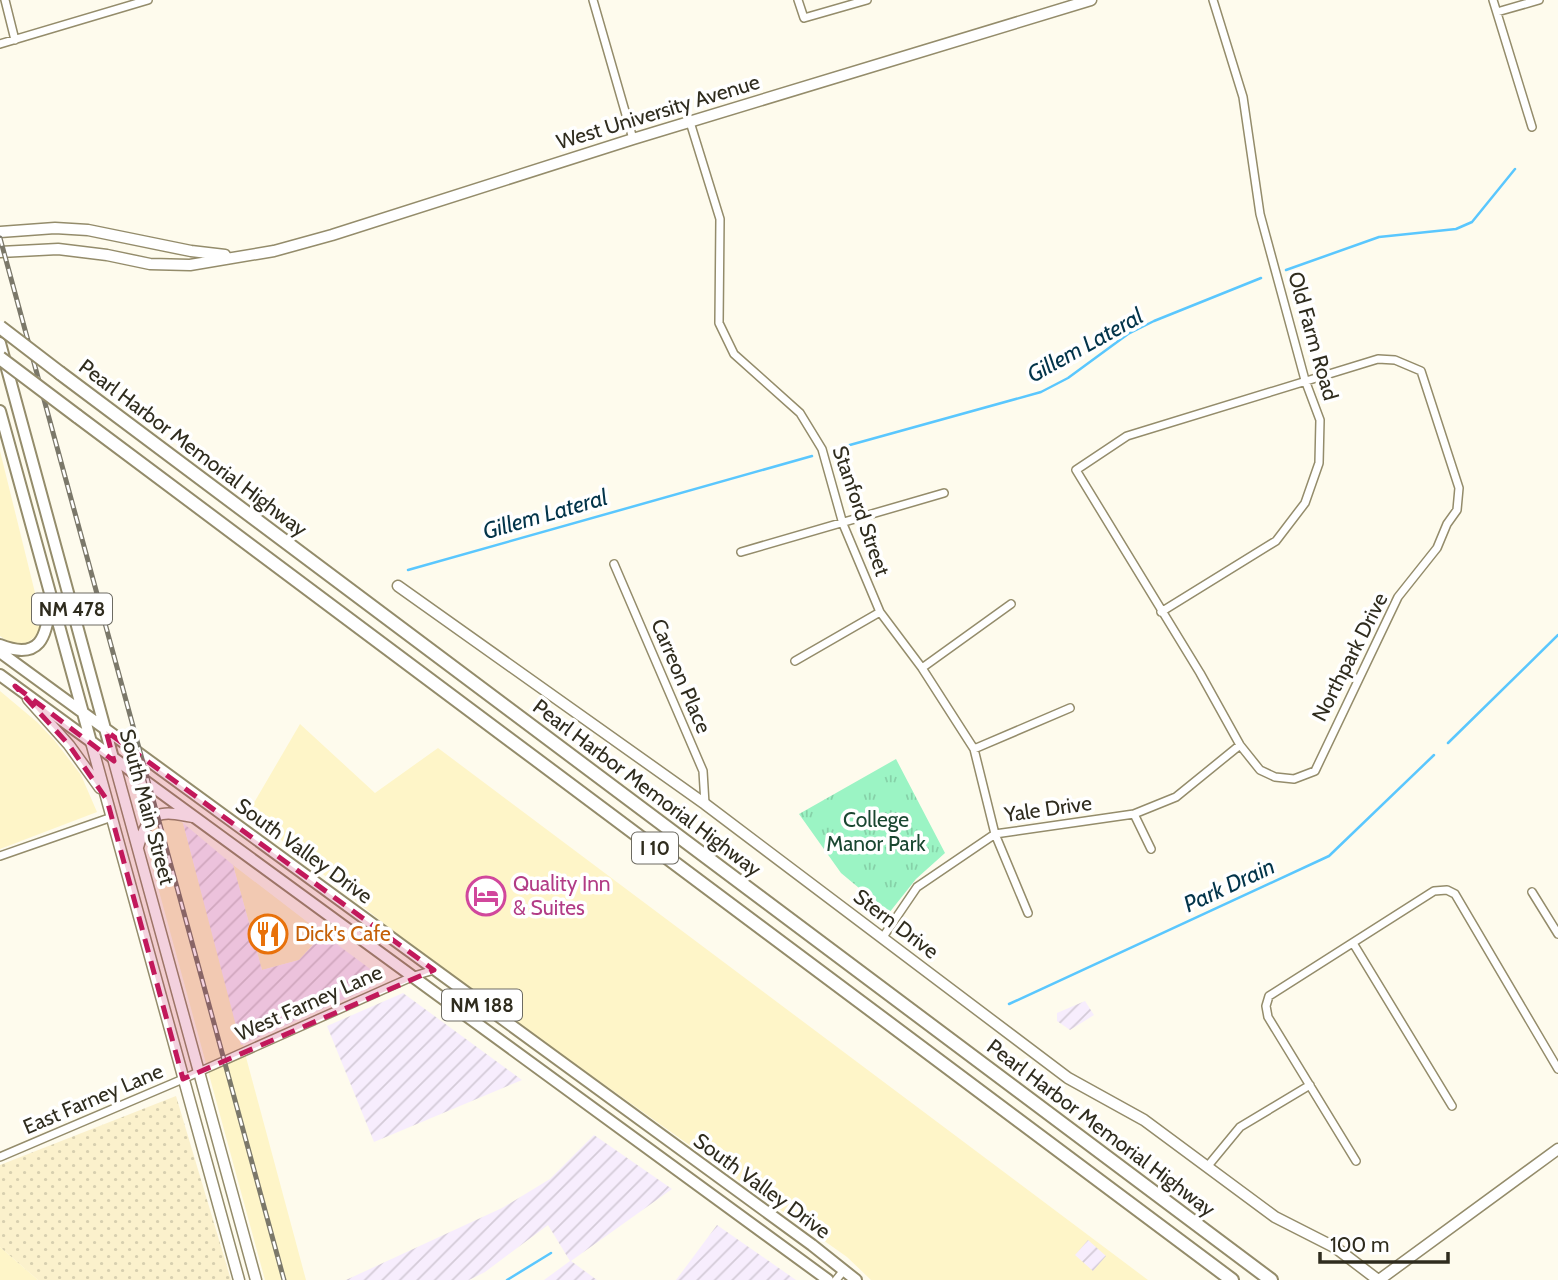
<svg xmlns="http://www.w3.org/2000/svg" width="1558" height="1280" viewBox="0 0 1558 1280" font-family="Cabin,sans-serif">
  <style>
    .built { fill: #fef5c8 }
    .industrial { fill: url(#industrial-furrows) }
    .sand { fill: url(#sand-dots) }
    .park { fill: url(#park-tufts) }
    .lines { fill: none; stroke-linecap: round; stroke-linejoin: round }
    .stream { stroke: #5ac7fe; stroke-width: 2.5 }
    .street-casing { stroke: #948c6b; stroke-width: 10 }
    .secondary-casing { stroke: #948c6b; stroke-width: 13 }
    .primary-casing { stroke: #948c6b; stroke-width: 14 }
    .highway-casing { stroke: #948c6b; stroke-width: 16 }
    .street { stroke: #fff; stroke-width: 7 }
    .secondary { stroke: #fff; stroke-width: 10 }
    .primary { stroke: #fff; stroke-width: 10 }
    .highway { stroke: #fff; stroke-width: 12 }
    .rail-casing { stroke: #7b786a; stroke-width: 5 }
    .rail { stroke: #fff; stroke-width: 2.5; stroke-dasharray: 8; stroke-linecap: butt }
    .highway-bridge-casing { stroke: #948c6b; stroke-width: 16; stroke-linecap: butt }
    .highway-bridge { stroke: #fff; stroke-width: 12 }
    .marked { fill: #c2185b; fill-opacity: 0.2; stroke: #c2185b; stroke-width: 5; stroke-dasharray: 14 9; stroke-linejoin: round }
    .labels { text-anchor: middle; stroke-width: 7; stroke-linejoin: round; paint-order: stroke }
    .shield { fill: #fff; stroke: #6d6b62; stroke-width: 2 }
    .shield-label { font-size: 19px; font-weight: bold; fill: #2f2c1e }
    .street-label { font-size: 21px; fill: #2f2c1e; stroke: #fff }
    .park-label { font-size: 21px; fill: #1a4731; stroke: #fff }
    .hotel-label { font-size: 21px; fill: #b23c85; stroke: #fff; text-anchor: start }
    .food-label { font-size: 21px; fill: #c56008; stroke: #fff; text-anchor: start }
    .water-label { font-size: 23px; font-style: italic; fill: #02344a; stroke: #fff }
  </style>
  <defs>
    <pattern id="industrial-furrows" width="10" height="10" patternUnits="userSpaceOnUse" patternTransform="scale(1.75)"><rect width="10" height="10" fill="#f7edfd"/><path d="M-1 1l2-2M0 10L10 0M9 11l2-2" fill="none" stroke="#d4cbd8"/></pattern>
    <pattern id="sand-dots" width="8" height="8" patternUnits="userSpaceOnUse" patternTransform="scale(1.75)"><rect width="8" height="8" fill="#fbf1cc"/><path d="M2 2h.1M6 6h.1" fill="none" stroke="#d7cfaf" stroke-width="1.8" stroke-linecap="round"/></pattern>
    <pattern id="park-tufts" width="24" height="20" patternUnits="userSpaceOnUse" patternTransform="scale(1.75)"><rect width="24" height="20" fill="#9bf4c4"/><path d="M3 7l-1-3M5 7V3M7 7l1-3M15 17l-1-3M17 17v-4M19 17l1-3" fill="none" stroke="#86d1a8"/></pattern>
  </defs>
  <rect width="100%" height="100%" fill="#fefbed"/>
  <!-- built -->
  <path class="built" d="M0 451 42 621 38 634 27 643 14 646 0 636Z
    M0 691 37 722 55 741 81 775 97 812 0 849Z
    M300 724 375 793 438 748 1148 1280H871L847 1257 426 958 248 813Z
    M164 818H173L183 823 306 1280H265L150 858 148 836 151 827 154 822Z
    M233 865 323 934 299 960 262 970Z
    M0 1247 38 1280H0Z"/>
  <!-- industrial -->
  <path class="industrial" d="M183 823 233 865 262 970 299 960 323 934 377 974 374 986 241 1045Z
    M403 993 522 1080 374 1142 327 1026Z
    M1085 1001 1094 1015 1070 1030 1057 1021V1013Z
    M594 1135 672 1189 571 1261 597 1280H544L570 1261 548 1225 485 1272 469 1280H346L502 1208 550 1179Z
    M717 1225 796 1280H676Z
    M1088 1240 1106 1256 1093 1271 1075 1255Z"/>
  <!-- sand -->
  <path class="sand" d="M176 1096 231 1280H38L0 1247V1165Z"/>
  <!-- park -->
  <path class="park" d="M896 759 945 853 916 879 889 913 841 873 799 814Z"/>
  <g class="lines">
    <!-- stream -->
    <path class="stream" d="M1286 270 1379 237 1456 229 1472 222 1515 169
      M839 448 1041 392 1068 378 1128 334 1154 321 1261 278
      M408 570 812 456
      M1448 743 1558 635
      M1009 1004 1329 856 1434 755
      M507 1280 551 1253"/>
    <defs>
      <path id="street" d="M5 0 15 40
        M593 0 633 139
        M798 0 804 18 867 0
        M1493 0 1532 127
        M1497 12 1539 0
        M0 44 148 0
        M690 122 720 219 719 323 734 354 800 413 822 449 843 524 880 612 922 668 974 749 995 834 1028 913
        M1378 359 1395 360 1421 371 1459 488 1457 510 1447 524 1437 548 1398 597 1315 771 1294 779 1275 777 1260 770 1240 745 1200 673 1076 470 1127 436Z
        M741 552 944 493
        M614 564 703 771 705 804
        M1161 612 1276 541 1305 503 1319 463 1320 420 1305 380 1260 214 1243 97 1213 0
        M795 661 880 612
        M922 668 1011 604
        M974 749 1070 708
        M1134 814 1151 849
        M0 856 112 817
        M1532 892 1558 934
        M883 937 917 887 995 834 1134 814 1176 797 1240 745
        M1353 943 1452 1106
        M0 1157 183 1079 414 976 434 970
        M1356 1161 1268 1017 1266 1006 1269 996 1434 891 1447 890 1455 894 1558 1069
        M1207 1167 1240 1127 1310 1085
        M836 1280 844 1270"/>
      <path id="secondary" d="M0 232 55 228 88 230 191 251 225 255
        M0 252 58 249 107 255 150 264 190 265 274 251 332 235 633 139 1091 0
        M398 586 705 804 1068 1078 1144 1120 1275 1217 1336 1248 1378 1280
        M28 699 69 745 100 788
        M91 742 239 1280
        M113 758 256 1280
        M138 847C149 811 158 810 193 817
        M1379 1280 1558 1149"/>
      <path id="primary" d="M0 343 113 758
        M0 411 91 742
        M0 645C40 661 47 637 50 603
        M0 652 812 1245 856 1280
        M0 675 828 1280"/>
      <path id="highway" d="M60 373 1271 1280
        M77 416 1232 1280"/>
    </defs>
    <!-- street casing -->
    <use href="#street" class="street-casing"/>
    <!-- secondary casing -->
    <use href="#secondary" class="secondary-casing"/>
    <!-- primary casing -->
    <use href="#primary" class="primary-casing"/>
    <!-- highway casing -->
    <use href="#highway" class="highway-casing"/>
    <!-- street -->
    <use href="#street" class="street"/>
    <!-- secondary -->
    <use href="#secondary" class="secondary"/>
    <!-- primary -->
    <use href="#primary" class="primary"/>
    <!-- highway -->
    <use href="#highway" class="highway"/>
    <defs>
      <path id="rail" d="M0 238 284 1280"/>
    </defs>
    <!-- rail casing -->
    <use href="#rail" class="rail-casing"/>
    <!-- rail -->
    <use href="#rail" class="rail"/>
    <defs>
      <path id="highway-bridge" d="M0 327 60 373
        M0 358 77 416"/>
    </defs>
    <!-- highway-bridge casing -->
    <use href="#highway-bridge" class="highway-bridge-casing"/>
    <!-- highway-bridge -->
    <use href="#highway-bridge" class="highway-bridge"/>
  </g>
  <!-- marked area -->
  <path class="marked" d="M15 686 114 761 106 731 434 970 183 1079 107 800 69 745Z"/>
  <!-- icons -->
  <defs>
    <symbol id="hotel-ring" viewBox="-11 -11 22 22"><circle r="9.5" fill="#fff" stroke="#d1479c" stroke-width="1.5"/><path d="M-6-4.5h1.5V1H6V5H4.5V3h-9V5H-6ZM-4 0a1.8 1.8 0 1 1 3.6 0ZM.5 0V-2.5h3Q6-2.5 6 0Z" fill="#d1479c"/></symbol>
    <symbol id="restaurant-ring" viewBox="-11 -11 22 22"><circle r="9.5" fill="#fff" stroke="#e8710a" stroke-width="1.5"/><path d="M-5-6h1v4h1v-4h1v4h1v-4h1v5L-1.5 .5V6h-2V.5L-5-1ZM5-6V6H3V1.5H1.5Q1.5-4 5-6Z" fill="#e8710a"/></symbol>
  </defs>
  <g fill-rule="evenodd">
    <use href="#hotel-ring" x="464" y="874" width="44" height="44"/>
    <use href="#restaurant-ring" x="246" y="912" width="44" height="44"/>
  </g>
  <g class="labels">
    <!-- shield labels -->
    <g class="shield">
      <rect x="32" y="593.5" width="80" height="31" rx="5"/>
      <rect x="632" y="832.5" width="46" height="31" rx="5"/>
      <rect x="442" y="989.5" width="80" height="31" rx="5"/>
    </g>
    <g class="shield-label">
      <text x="72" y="616">NM 478</text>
      <text x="655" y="855">I 10</text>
      <text x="482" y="1012">NM 188</text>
    </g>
    <!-- street labels -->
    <g class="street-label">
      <text transform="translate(658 112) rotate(-17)" y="7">West University Avenue</text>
      <text transform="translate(1313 336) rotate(74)" y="7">Old Farm Road</text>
      <text transform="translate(193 448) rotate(37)" y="7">Pearl Harbor Memorial Highway</text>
      <text transform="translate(861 511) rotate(71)" y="7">Stanford Street</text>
      <text transform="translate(1350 657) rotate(-63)" y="7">Northpark Drive</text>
      <text transform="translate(681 676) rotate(67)" y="7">Carreon Place</text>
      <text transform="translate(647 788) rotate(37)" y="7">Pearl Harbor Memorial Highway</text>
      <text transform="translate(147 807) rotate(75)" y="7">South Main Street</text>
      <text transform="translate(1048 809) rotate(-8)" y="7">Yale Drive</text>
      <text transform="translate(304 851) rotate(36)" y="7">South Valley Drive</text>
      <text transform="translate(896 924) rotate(37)" y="7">Stern Drive</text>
      <text transform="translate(309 1003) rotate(-24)" y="7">West Farney Lane</text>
      <text transform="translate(93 1099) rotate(-23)" y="7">East Farney Lane</text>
      <text transform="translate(1101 1128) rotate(37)" y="7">Pearl Harbor Memorial Highway</text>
      <text transform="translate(762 1186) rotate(36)" y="7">South Valley Drive</text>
    </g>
    <!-- park labels -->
    <g class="park-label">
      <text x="876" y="827">College<tspan x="876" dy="24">Manor Park</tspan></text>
    </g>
    <!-- hotel labels -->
    <g class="hotel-label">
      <text x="513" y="891">Quality Inn<tspan x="513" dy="24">&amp; Suites</tspan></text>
    </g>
    <!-- food labels -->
    <g class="food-label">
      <text x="295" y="941">Dick's Cafe</text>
    </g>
    <!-- water labels -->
    <g class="water-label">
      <text transform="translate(1085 345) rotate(-29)" y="8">Gillem Lateral</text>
      <text transform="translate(545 514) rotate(-16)" y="8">Gillem Lateral</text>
      <text transform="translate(1229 885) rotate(-25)" y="8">Park Drain</text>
    </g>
  </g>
  <!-- scale -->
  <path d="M1320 1252v10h128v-10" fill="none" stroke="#2f2c1e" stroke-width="3.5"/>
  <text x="1330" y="1252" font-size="21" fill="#2f2c1e" stroke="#ffffff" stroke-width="5" paint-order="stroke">100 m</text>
</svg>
